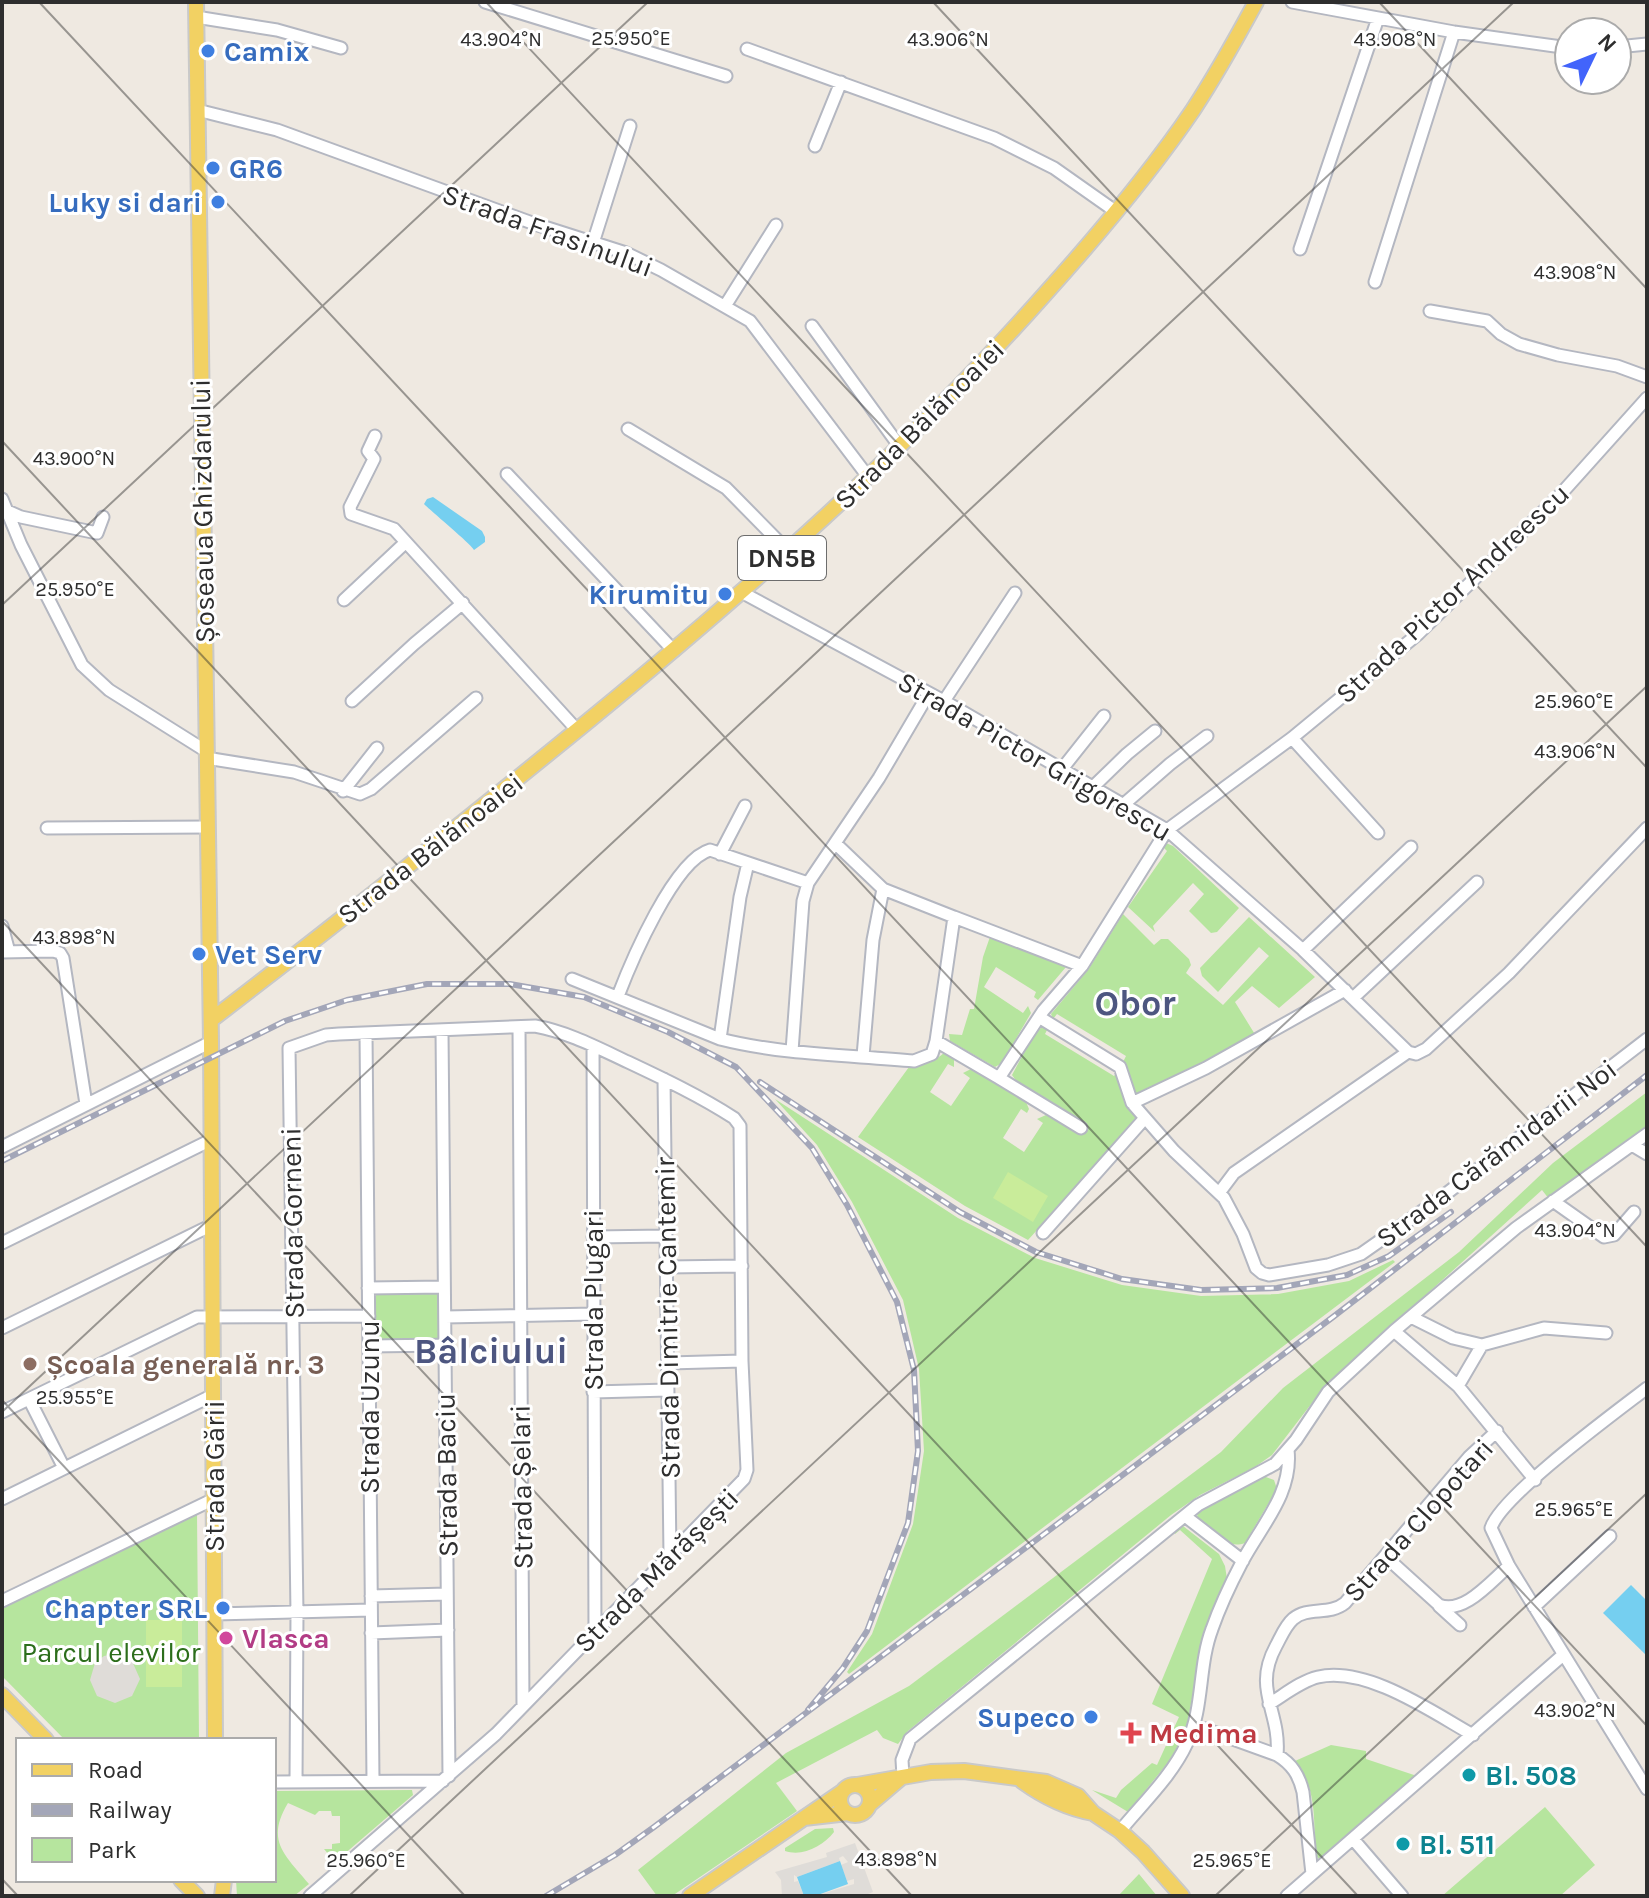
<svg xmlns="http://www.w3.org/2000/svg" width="1649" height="1898" viewBox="0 0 1649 1898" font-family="Karla,sans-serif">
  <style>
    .green { fill: #b6e59e }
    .pitch { fill: #c9ec9a }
    .plaza { fill: #dfdcd8 }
    .water { fill: #75cff0 }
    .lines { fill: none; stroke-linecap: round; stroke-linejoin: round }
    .minor-casing { stroke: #b4b7c1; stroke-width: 15 }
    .major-casing { stroke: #c9c9c9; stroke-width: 18 }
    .minor { stroke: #fff; stroke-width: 11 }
    .major { stroke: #f2d163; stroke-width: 14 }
    .rail-casing { stroke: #a3a6b8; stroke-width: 6 }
    .rail { stroke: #fff; stroke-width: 3; stroke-dasharray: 9; stroke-linecap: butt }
    .ticks { fill: none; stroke: #2e2e2e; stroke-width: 2; stroke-opacity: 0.45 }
    .shop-dot { fill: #3f7fe0; stroke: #fff; stroke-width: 3 }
    .education-dot { fill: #8d6e63; stroke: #fff; stroke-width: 3 }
    .hotel-dot { fill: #d1479c; stroke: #fff; stroke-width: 3 }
    .health-dot { fill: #e0444e; stroke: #fff; stroke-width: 3 }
    .culture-dot { fill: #0f9aa8; stroke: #fff; stroke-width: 3 }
    .labels { text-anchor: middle; stroke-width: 6; stroke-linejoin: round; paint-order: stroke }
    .shield { fill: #fff; stroke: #6d6d6d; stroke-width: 2 }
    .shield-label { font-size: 26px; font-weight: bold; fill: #2e2e2e }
    .shop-label { font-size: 28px; font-weight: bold; fill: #366cbe; stroke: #fff; text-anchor: end }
    .street-label { font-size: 28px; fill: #2e2e2e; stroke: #fff }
    .education-label { font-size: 28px; font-weight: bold; fill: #785e54; stroke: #fff; text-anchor: start }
    .hotel-label { font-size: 28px; font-weight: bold; fill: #b23c85; stroke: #fff; text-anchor: start }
    .park-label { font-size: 28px; fill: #2c6e1b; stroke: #fff }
    .health-label { font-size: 28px; font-weight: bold; fill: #be3a42; stroke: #fff; text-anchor: start }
    .culture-label { font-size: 28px; font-weight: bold; fill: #0d838f; stroke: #fff; text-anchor: start }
    .district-label { font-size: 36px; font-weight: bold; fill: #4d5680; stroke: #fff }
    .ticks-label { font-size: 20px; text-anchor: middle; fill: #2e2e2e; stroke: #fff; stroke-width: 6; stroke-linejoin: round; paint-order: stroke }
  </style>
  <rect width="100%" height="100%" fill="#efe9e1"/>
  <!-- green -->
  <path class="green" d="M1166 843 1173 846 1239 908 1217 932 1211 933 1189 911 1204 894 1193 883 1153 926 1155 932 1128 907 1167 851 1163 847Z
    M1123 914 1154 945 1161 939H1168L1189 959 1191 965 1186 973 1223 1005 1269 956 1259 947 1218 992 1202 976 1200 968 1249 917 1315 977 1279 1008 1252 986 1235 1002 1256 1036 1204 1066 1135 1098 1128 1069 1123 1062 1126 1056 1057 1014 1053 1019 1051 1014 1088 970Z
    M991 934 1066 967 1038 1000 1034 997 1036 992 996 967 984 987 1023 1013 1028 1006 1031 1013 1002 1063 995 1067 950 1041 949 1034 962 1035 970 1009H974L983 957Z
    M1042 1027 1048 1028 1045 1034 1114 1076 1118 1071 1139 1118 1028 1240 965 1206 858 1137 909 1067C924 1065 934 1062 945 1052L954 1057V1067L948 1064 930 1092 951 1106 970 1078 963 1073 971 1069 1026 1102 1029 1109 1027 1113 1021 1109 1003 1138 1024 1152 1043 1123 1037 1119 1046 1115 1077 1133 1084 1122 1017 1082 1012 1075 1034 1034Z
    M1647 1092V1128L1549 1199 1542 1190 1325 1386 1272 1455 1255 1467 1200 1495 1171 1515 908 1731 898 1744 883 1738 877 1730 776 1783 797 1811 672 1896H657L638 1870 786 1753 909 1686 1221 1452 1283 1388 1459 1252 1553 1163Z
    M775 1099 958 1218 1035 1258 1122 1285 1201 1296 1278 1294 1349 1281 1393 1260 1395 1262 849 1674 847 1672 872 1634 913 1524 924 1451 919 1369 903 1300 852 1202 817 1145Z
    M438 1292V1339L376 1340V1293Z
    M1263 1476 1274 1480 1277 1489 1245 1543C1225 1550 1211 1531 1197 1518L1198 1510Z
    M197 1512 199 1740H65L2 1676V1607Z
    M1183 1526 1219 1554 1225 1566 1227 1579 1205 1629 1188 1720 1181 1740 1170 1760 1128 1812 1092 1790 1116 1798 1121 1790 1152 1763 1157 1765 1179 1717 1152 1704 1212 1559 1180 1530 1175 1534 1172 1530Z
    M1331 1745 1366 1751V1759L1417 1776 1324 1858 1319 1859 1315 1854C1314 1822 1317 1787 1295 1761Z
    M412 1790 413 1795 335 1862 324 1849H332V1844L340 1843V1816H332L331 1811H319L315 1815 288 1803C265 1841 285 1855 309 1884L294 1896H237L236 1880H274V1791Z
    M1545 1807 1595 1865 1560 1896H1442Z
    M833 1828 834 1832C823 1846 803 1857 785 1851V1848L815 1829Z
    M1139 1874 1157 1896H1118Z"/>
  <!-- pitch -->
  <path class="pitch" d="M1008 1172 1048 1196 1033 1222 993 1198Z
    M146 1620H182V1687H146Z"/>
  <!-- plaza -->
  <path class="plaza" d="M114 1654 132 1661 140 1679 132 1696 115 1703 97 1696 90 1680 95 1663 104 1656Z
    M855 1843 873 1892 863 1896H815L854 1884V1879L847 1881 841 1865 848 1862 843 1856 839 1858 840 1861 797 1877 794 1875V1882L798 1881 804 1896H782L781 1880 775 1872 827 1857 826 1853Z"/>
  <!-- water -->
  <path class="water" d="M433 497 482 531 485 537V542L474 550C472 545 432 512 424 504L427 499Z
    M1631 1585 1647 1601V1656L1603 1613Z
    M840 1861 848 1884 815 1896H804L797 1877Z"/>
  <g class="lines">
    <defs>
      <path id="minor" d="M485 2 726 76
        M1292 2 1454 32 1569 48
        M196 17 277 30 341 48
        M1617 47 1647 44
        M747 49 994 138 1054 168 1115 211
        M197 110 277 130 535 224 626 253 661 270 750 321 869 478
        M815 146 841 82
        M593 243 630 126
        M1300 249 1378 18
        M1375 282 1454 32
        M725 306 776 225
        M1430 311 1487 321 1501 334 1519 344 1558 355 1617 366 1647 377
        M812 326 900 447
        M628 429 726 488 789 552
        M375 436 368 451 374 459 350 507 351 514 394 529 577 730
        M507 474 674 651
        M2 499 21 545 82 665 109 690 206 751
        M3 509 21 517 97 533 103 517
        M743 593 944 701 1167 830 1303 950 1408 1052
        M344 600 406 542
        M352 701 414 644 463 603
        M944 701 1015 593
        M1292 738 1378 833
        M206 758 294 772 360 794 371 789 476 698
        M1062 769 1104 716
        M1093 787 1127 754 1155 731
        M343 791 377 748
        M1123 805 1170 764 1207 736
        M47 828 208 827
        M836 844 883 889 954 917 936 1041
        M720 854 745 806
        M954 917 1082 966
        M2 926 9 952
        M1303 950 1411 847
        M2 952 53 951 60 953 63 958 86 1104
        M572 979 720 1039C783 1055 850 1055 914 1061L932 1054 936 1041 999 1078
        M618 996C631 962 674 860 710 850L808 883
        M1353 998 1477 882
        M1039 1017 1120 1067 1132 1103 1174 1151 1224 1198 1243 1234 1256 1268 1262 1273 1269 1275 1328 1265 1361 1254 1438 1200 1647 1039
        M519 1027 523 1706
        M442 1031 449 1776
        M366 1033 373 1781
        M720 1039 740 897 748 863
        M593 1046 595 1632
        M792 1051 803 901 808 883 879 778 929 693
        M1408 1052 1416 1054 1426 1049 1509 973 1647 828
        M863 1056 873 940 883 889
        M664 1079 670 1556
        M1132 1103 1206 1068 1345 990
        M1081 1128 999 1078 1043 1011 1082 966 1167 830 1292 738 1418 634 1560 495 1647 398
        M1632 1145 1647 1154
        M2 1147 211 1042
        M1219 1193 1234 1173 1408 1052
        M1553 1201 1604 1237 1614 1235 1634 1212
        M1043 1233 1145 1118
        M593 1237 666 1236
        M2 1243 211 1140
        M667 1267 742 1266
        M368 1288 444 1287
        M445 1317 594 1314
        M1411 1317 1453 1338 1482 1345 1544 1328 1606 1333
        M2 1328 212 1225
        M1394 1331 1458 1386 1535 1480
        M369 1346 445 1345
        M669 1363 742 1361
        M1458 1386 1482 1345
        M1647 1388C1616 1412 1501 1496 1491 1528L1509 1566 1647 1789
        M593 1392 668 1390
        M29 1399 64 1468
        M2 1412 197 1317 369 1316
        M2 1499 213 1395
        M1185 1516 1243 1561
        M1386 1557 1439 1605C1464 1615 1491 1581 1509 1566
        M371 1596 447 1594
        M2 1601 214 1499
        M1439 1606 1460 1625
        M1534 1607 1610 1536
        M214 1614 371 1610
        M371 1633 448 1630
        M1269 1704C1284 1695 1301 1681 1318 1677 1367 1666 1432 1712 1473 1735
        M1194 1725 1277 1755C1292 1764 1299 1775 1303 1792L1312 1874
        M1277 1755C1281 1711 1252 1690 1276 1646 1281 1637 1285 1626 1293 1619 1308 1606 1329 1616 1345 1603L1469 1457 1497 1431
        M903 1776 902 1760 910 1739 1198 1505 1275 1464 1296 1440 1328 1392 1394 1331 1516 1228 1647 1134
        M274 1782 443 1781
        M296 1782 297 1613 289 1048 326 1035 339 1034 535 1026C568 1032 598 1048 628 1062 664 1079 700 1096 734 1118L740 1126 742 1361 747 1470 744 1479 496 1734 310 1896
        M1120 1831C1142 1804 1172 1776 1187 1743 1204 1708 1198 1666 1212 1629 1220 1606 1231 1583 1242 1562 1261 1526 1293 1493 1288 1450
        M1353 1839 1402 1896
        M1287 1896 1563 1655"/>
      <path id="major" d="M196 2 211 1042 215 1740
        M211 1020C338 923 463 823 587 722 749 589 905 452 1045 294 1097 236 1149 175 1193 110 1216 75 1236 39 1256 2
        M2 1695 46 1740
        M1022 1781C1044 1797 1066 1808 1093 1813
        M857 1785 931 1772 964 1771 1046 1782 1078 1796 1093 1813 1120 1831 1143 1852 1182 1896
        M840 1800a15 15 0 1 1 30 0a15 15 0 1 1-30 0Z
        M869 1805 902 1777
        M804 1818 848 1813
        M181 1880 197 1896
        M222 1896 224 1880
        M690 1896 842 1792"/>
    </defs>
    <!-- minor casing -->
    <use href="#minor" class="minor-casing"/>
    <!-- major casing -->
    <use href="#major" class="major-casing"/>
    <!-- minor -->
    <use href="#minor" class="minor"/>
    <!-- major -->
    <use href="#major" class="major"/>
    <defs>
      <path id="rail" d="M760 1082 960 1212 1036 1252 1122 1279 1201 1290 1277 1288 1347 1275 1389 1256 1451 1212
        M2 1161 285 1021 347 1000 427 984H510L584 997 668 1032 736 1067 812 1148 847 1205 897 1302 914 1370 918 1451 908 1523 867 1631 843 1668 808 1710
        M546 1896 615 1855 654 1827 1333 1317 1647 1075"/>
    </defs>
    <!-- rail casing -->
    <use href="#rail" class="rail-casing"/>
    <!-- rail -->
    <use href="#rail" class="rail"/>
  </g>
  <!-- ticks -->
  <path class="ticks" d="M39 2 1647 1726M486 2 1647 1247M933 2 1647 768M1379 2 1647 289M2 441 1358 1896M2 605 648 2M2 921 912 1896M2 1400 465 1896M2 1412 1514 2M2 1879 18 1896M349 1896 1647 686M1215 1896 1647 1493"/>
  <!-- markers -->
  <g class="shop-dot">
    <circle cx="208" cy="51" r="8"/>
    <circle cx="213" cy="168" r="8"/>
    <circle cx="218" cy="202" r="8"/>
    <circle cx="725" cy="594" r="8"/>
    <circle cx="199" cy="954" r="8"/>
    <circle cx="223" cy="1608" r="8"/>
    <circle cx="1091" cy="1717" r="8"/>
  </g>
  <circle class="education-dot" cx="30" cy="1364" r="8"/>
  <circle class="hotel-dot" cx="226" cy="1638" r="8"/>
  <path class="health-dot" d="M1127 1721h8v8h8v8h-8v8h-8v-8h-8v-8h8z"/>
  <g class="culture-dot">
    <circle cx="1469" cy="1775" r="8"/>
    <circle cx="1403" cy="1844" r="8"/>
  </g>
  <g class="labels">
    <!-- shield labels -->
    <rect class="shield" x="738" y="536" width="88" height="44" rx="6"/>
    <g class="shield-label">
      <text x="782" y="567">DN5B</text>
    </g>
    <!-- shop labels -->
    <g class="shop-label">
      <text x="224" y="61" text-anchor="start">Camix</text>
      <text x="229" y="178" text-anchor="start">GR6</text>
      <text x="202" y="212">Luky si dari</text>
      <text x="709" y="604">Kirumitu</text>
      <text x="215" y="964" text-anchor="start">Vet Serv</text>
      <text x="207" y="1618">Chapter SRL</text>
      <text x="1075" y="1727">Supeco</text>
    </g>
    <!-- street labels -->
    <g class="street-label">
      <text transform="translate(548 230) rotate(20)" y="10">Strada Frasinului</text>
      <text transform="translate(919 424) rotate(-45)" y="10">Strada Bălănoaiei</text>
      <text transform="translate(202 511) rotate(-91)" y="10">Șoseaua Ghizdarului</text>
      <text transform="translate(1452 593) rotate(-43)" y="10">Strada Pictor Andreescu</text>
      <text transform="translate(1035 756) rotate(30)" y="10">Strada Pictor Grigorescu</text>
      <text transform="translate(430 848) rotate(-38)" y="10">Strada Bălănoaiei</text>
      <text transform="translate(1496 1153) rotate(-37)" y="10">Strada Cărămidarii Noi</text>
      <text transform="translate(292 1223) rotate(-91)" y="10">Strada Gorneni</text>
      <text transform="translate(593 1300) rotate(-90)" y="10">Strada Plugari</text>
      <text transform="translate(667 1318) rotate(-91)" y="10">Strada Dimitrie Cantemir</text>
      <text transform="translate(369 1407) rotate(-90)" y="10">Strada Uzunu</text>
      <text transform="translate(446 1475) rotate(-91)" y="10">Strada Baciu</text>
      <text transform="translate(214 1476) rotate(-90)" y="10">Strada Gării</text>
      <text transform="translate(521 1487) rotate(-91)" y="10">Strada Șelari</text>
      <text transform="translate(1418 1520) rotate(-48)" y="10">Strada Clopotari</text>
      <text transform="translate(656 1570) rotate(-45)" y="10">Strada Mărășești</text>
    </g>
    <!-- education labels -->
    <g class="education-label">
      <text x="46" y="1374">Școala generală nr. 3</text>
    </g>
    <!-- hotel labels -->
    <g class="hotel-label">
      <text x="242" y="1648">Vlasca</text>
    </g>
    <!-- park labels -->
    <g class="park-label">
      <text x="111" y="1662">Parcul elevilor</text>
    </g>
    <!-- health labels -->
    <g class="health-label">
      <text x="1149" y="1743">Medima</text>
    </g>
    <!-- culture labels -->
    <g class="culture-label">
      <text x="1485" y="1785">Bl. 508</text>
      <text x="1419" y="1854">Bl. 511</text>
    </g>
    <!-- district labels -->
    <g class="district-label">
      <text x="1135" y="1015">Obor</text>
      <text x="491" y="1363">Bâlciului</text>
    </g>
  </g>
  <g class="ticks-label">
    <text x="631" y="45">25.950°E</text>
    <text x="501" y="46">43.904°N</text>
    <text x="1395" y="46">43.908°N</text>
    <text x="948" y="46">43.906°N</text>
    <text x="1575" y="279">43.908°N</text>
    <text x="74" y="465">43.900°N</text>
    <text x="75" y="596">25.950°E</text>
    <text x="1574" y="708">25.960°E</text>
    <text x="1575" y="758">43.906°N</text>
    <text x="74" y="944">43.898°N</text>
    <text x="1575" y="1237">43.904°N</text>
    <text x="75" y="1404">25.955°E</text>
    <text x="1574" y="1516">25.965°E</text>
    <text x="1575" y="1717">43.902°N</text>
    <text x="896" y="1866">43.898°N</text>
    <text x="366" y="1867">25.960°E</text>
    <text x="1232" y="1867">25.965°E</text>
  </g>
  <!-- border -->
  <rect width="1649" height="1898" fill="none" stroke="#2e2e2e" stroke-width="8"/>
  <!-- legend -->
  <rect x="16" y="1738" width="260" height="144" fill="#ffffff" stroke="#ababab" stroke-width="2"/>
  <rect x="32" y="1764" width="40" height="12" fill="#f2d163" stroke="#ababab" stroke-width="2"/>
  <text x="88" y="1778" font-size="24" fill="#2e2e2e">Road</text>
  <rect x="32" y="1804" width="40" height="12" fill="#a3a6b8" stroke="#ababab" stroke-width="2"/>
  <text x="88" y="1818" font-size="24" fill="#2e2e2e">Railway</text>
  <rect x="32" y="1838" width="40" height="24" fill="#b6e59e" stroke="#ababab" stroke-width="2"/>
  <text x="88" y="1858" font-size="24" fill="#2e2e2e">Park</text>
  <!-- north arrow -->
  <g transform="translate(1593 56) rotate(47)"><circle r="38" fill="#ffffff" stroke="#ababab" stroke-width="2"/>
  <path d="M0-6L14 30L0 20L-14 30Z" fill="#4264fb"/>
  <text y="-12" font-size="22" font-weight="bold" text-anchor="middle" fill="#2e2e2e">N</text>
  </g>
</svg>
